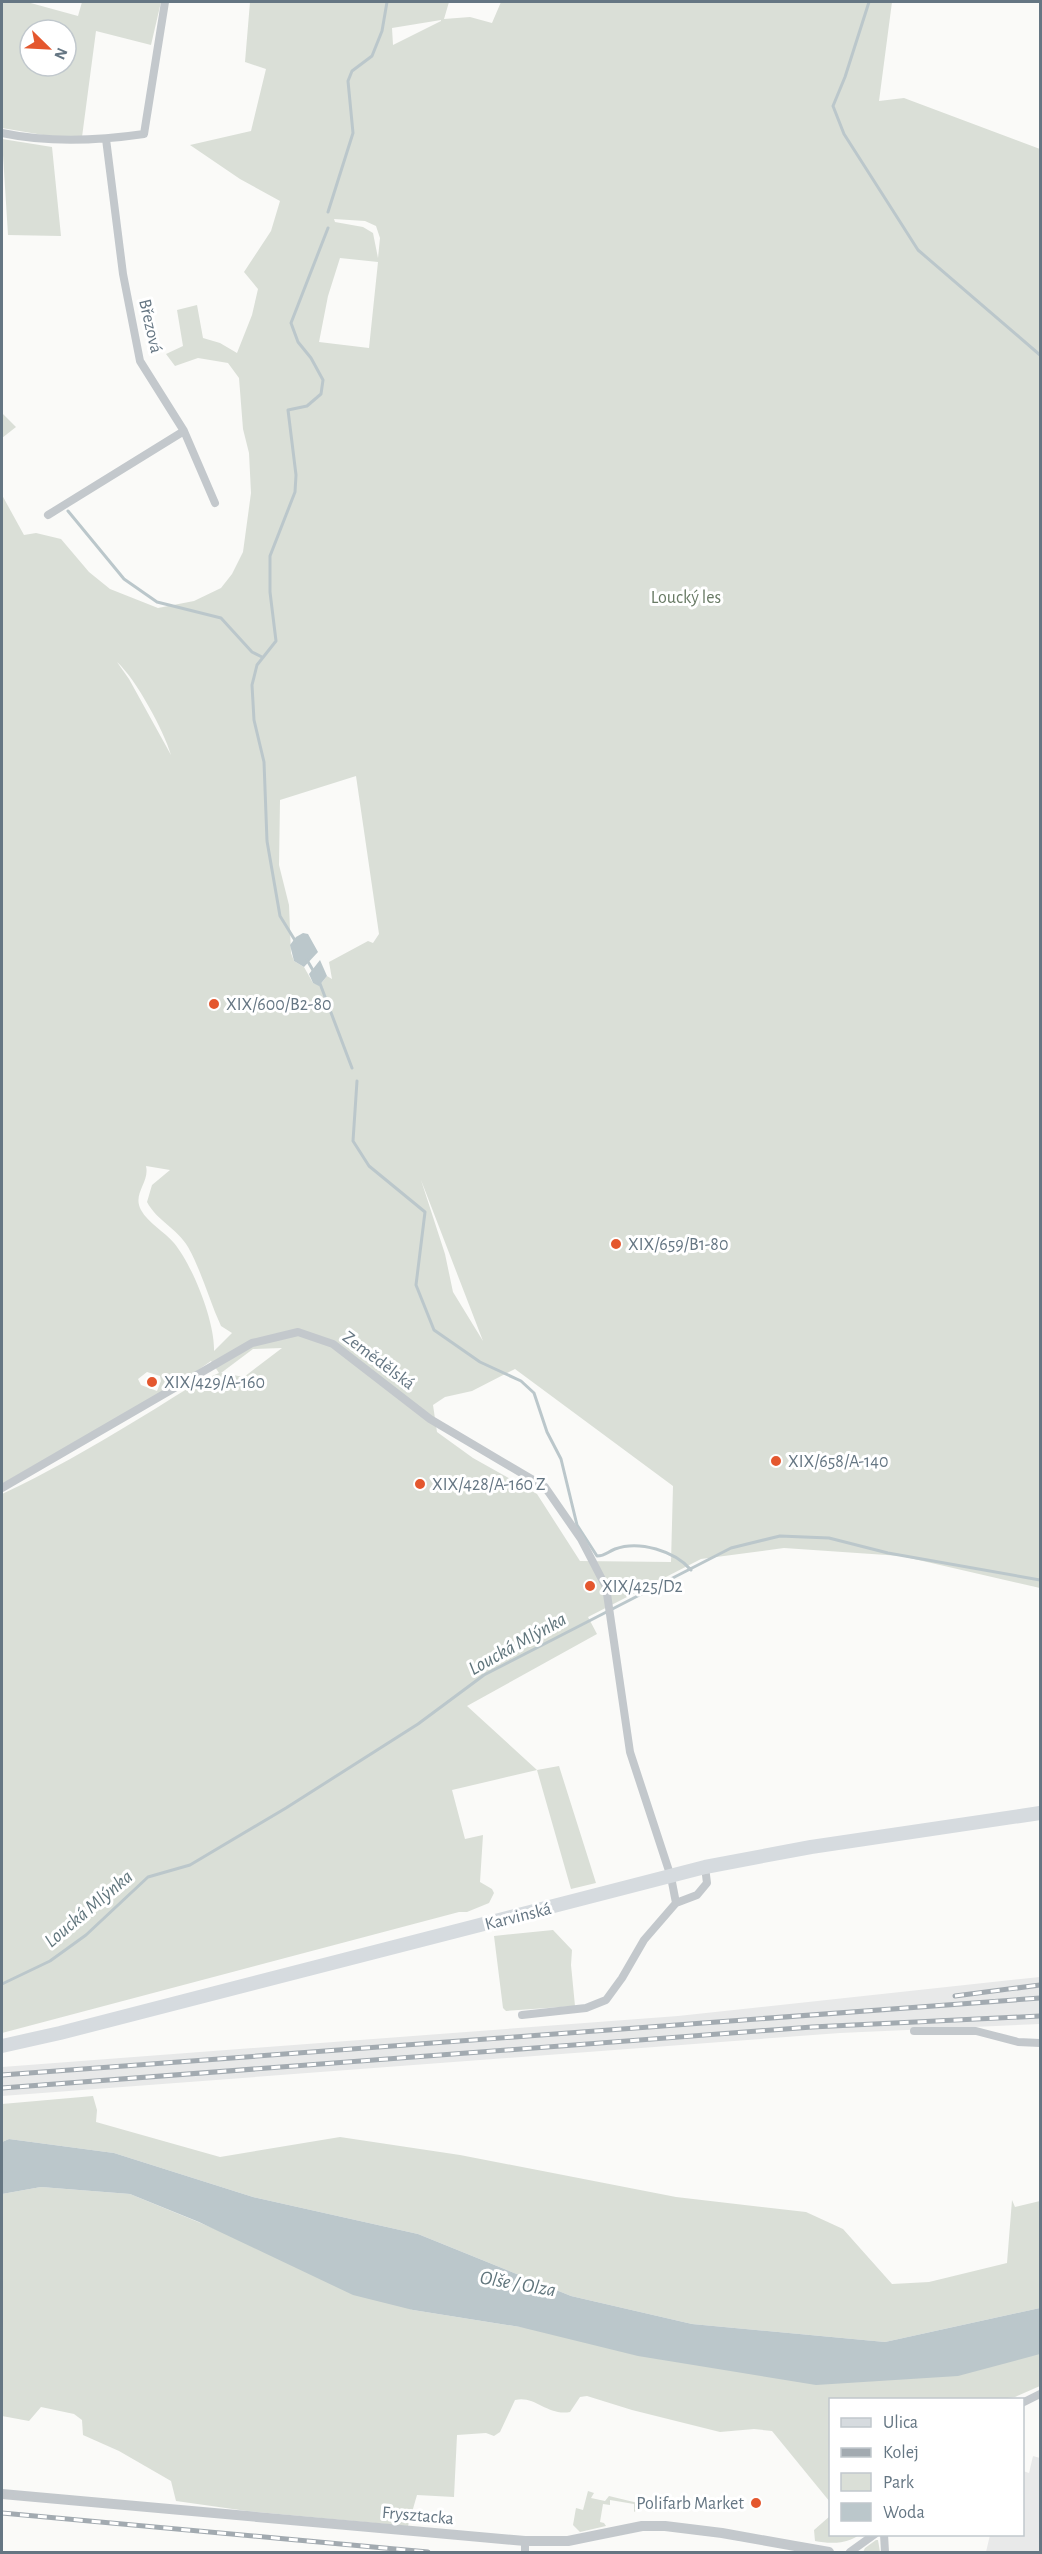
<svg xmlns="http://www.w3.org/2000/svg" width="1042" height="2554" viewBox="0 0 1042 2554" font-family="'Alegreya Sans',sans-serif">
  <style>
    .built { fill: #e8e9e9 }
    .green { fill: #dadfd7; fill-rule: evenodd }
    .water { fill: #bbc7cb }
    .lines { fill: none; stroke-linecap: round; stroke-linejoin: round }
    .stream { stroke: #bbc7cb; stroke-width: 3 }
    .minor { stroke: #c3c8cc; stroke-width: 8 }
    .tertiary { stroke: #c3c8cc; stroke-width: 10 }
    .primary { stroke: #d6dbdf; stroke-width: 14 }
    .rail-casing { stroke: #a2aab0; stroke-width: 5 }
    .rail { stroke: #fff; stroke-width: 3; stroke-dasharray: 9; stroke-linecap: butt }
    .poi-dot { fill: #e4572e; stroke: #fff; stroke-width: 2 }
    .labels { text-anchor: middle; stroke-width: 6; stroke-linejoin: round; paint-order: stroke }
    .street-label { font-size: 18px; fill: #657683; stroke: #fff }
    .park-label { font-size: 18px; fill: #687a64; stroke: #fff }
    .poi-label { font-size: 18px; fill: #657683; stroke: #fff; text-anchor: start }
    .water-label { font-size: 20px; font-style: italic; fill: #60757c; stroke: #fff }
  </style>
  <rect width="100%" height="100%" fill="#fafaf8"/>
  <!-- built -->
  <path class="built" d="M1040 1977V2024L840 2033 2 2096V2067L678 2016Z
    M1033 2456 1040 2458V2552H986L990 2535 1022 2534 1023 2471 1029 2473Z"/>
  <!-- green -->
  <path class="green" d="M2 2H27L78 16 82 2H161L151 45 96 31 82 137 49 136 2 128ZM30 30H66V66H30Z
    M250 2H449L444 19 470 17 492 23 501 2H892L879 101 904 98 1040 149V1588L901 1556 784 1548 701 1559 588 1617 597 1634 467 1706 537 1770 559 1766 596 1883 571 1889 537 1770 452 1790 465 1839 483 1835 480 1882 492 1889 494 1893 489 1903 467 1912H459L2 2033V1494C47 1473 92 1447 135 1421 163 1405 189 1385 219 1373L211 1361 191 1375 2 1484V495L24 535 36 533 61 539 89 572 110 589 158 608 194 601 221 588 232 574 243 552 251 493 249 453 243 429 239 378 228 363 198 358 175 366 166 354 183 346 177 310 197 305 203 338 220 343 237 353 252 315 258 289 244 272 271 231 280 201 240 179 190 145 251 131 266 69 245 62ZM441 20V21L393 45 392 28ZM334 219 365 221 376 226 380 238 378 258 373 233 363 227 335 222ZM340 258 378 262 369 348 319 342 328 296ZM117 662C136 679 164 731 171 755L129 679ZM356 776 379 934 373 943 368 941 329 962 332 979 327 976 320 985 313 983 304 967 294 961 291 953 289 905 279 865 280 800ZM146 1166 170 1170 152 1185 147 1202C157 1221 177 1228 188 1247 202 1272 209 1300 221 1326L232 1333 214 1351C215 1322 193 1266 174 1243 165 1232 148 1223 141 1210 132 1194 150 1182 146 1166ZM421 1180 483 1341 453 1292 445 1254ZM282 1348 244 1377 221 1373 253 1349ZM515 1369 673 1486 671 1562 580 1561 537 1494 473 1458 437 1432 433 1405 445 1397 472 1391ZM147 1372 160 1376 161 1381 157 1391 141 1385 138 1379Z
    M2 139 52 147 61 236 8 235Z
    M2 413 16 427 2 438Z
    M553 1930 572 1950 571 1965 575 2006 506 2011 503 2008 494 1936Z
    M93 2096 97 2110 96 2122 220 2157 340 2137 460 2155 676 2197 806 2212 843 2229 892 2284 929 2282 1007 2263 1012 2200 1015 2207 1040 2201V2308L885 2342 692 2324 571 2296 418 2234 253 2197 114 2153 9 2139 2 2142V2104Z
    M41 2187 130 2194 413 2310 520 2327 1040 2354V2386L1015 2397 1000 2399 830 2400V2502L772 2431 754 2429 720 2432 632 2410 587 2396 580 2397 570 2412C547 2416 535 2395 515 2400L500 2432 494 2436 486 2433 457 2435 454 2497 417 2495 408 2526 247 2511 176 2501 171 2481 119 2451 83 2435 82 2420 74 2414 41 2407 29 2421 2 2416V2194Z
    M588 2491 594 2493 591 2498 605 2501 609 2496 638 2503 640 2508 634 2512V2504L610 2500V2505L603 2504 600 2522 604 2523 606 2526 580 2532 573 2525 576 2508 583 2510Z
    M830 2516V2534L859 2535C847 2544 830 2544 815 2541L814 2530Z
    M876 2540H878L880 2552H863L865 2548Z"/>
  <!-- water -->
  <path class="water" d="M303 933 308 934 318 952 304 967 294 961 290 945 296 937Z
    M320 960 327 976 319 986 313 983 309 974Z
    M9 2139 114 2153 253 2197 418 2234 571 2296 692 2324 885 2342 1040 2308V2354L958 2376 816 2385 638 2356 520 2327 413 2310 353 2295 199 2222 130 2194 41 2187 2 2194V2142Z"/>
  <g class="lines">
    <!-- stream -->
    <path class="stream" d="M869 2 845 77 833 106 844 134 918 250 1040 355
      M328 212 353 133 348 81 352 71 372 56 382 31 387 2
      M68 511 124 579 157 602 221 618 252 652 262 657
      M296 942 280 916 267 841 264 762 254 720 252 685 257 665 276 641 270 592V556L295 492 296 475 288 410 307 406 321 394 323 380 311 358 298 342 291 323 328 228
      M307 960 314 972
      M319 981 352 1068
      M357 1081 353 1141 369 1166 425 1212 416 1285 434 1330 480 1362 521 1381 534 1393 547 1432 561 1459 577 1525 597 1556C606 1556 607 1552 615 1549 639 1540 675 1551 691 1570
      M2 1984 50 1961 86 1935 148 1877 190 1865 286 1808 418 1724 484 1675 731 1548 780 1536 829 1538 888 1553 1040 1580"/>
    <!-- minor -->
    <path class="minor" d="M2 133C49 143 96 141 144 134L165 2
      M106 139 123 274 140 361 184 431 215 503
      M48 515 184 431
      M2 1488 252 1343 298 1332 333 1344 430 1419 545 1487 581 1539 606 1587 630 1752 671 1877 676 1903 644 1940 622 1978 606 2000 586 2008 522 2015
      M676 1903 697 1895 707 1883 705 1867
      M914 2031H976L1018 2042 1040 2043
      M1022 2403 1040 2394
      M884 2534 885 2552
      M525 2541V2552
      M850 2552 875 2534"/>
    <!-- tertiary -->
    <path class="tertiary" d="M2 2494 525 2541H568L642 2526H665L722 2533 829 2552"/>
    <!-- primary -->
    <path class="primary" d="M2 2046 60 2033 705 1867 811 1847 1040 1813"/>
    <defs>
      <path id="rail" d="M955 1996 1040 1985
        M2 2075 1040 1998
        M2 2088 812 2027 1040 2016
        M2 2513 428 2552"/>
    </defs>
    <!-- rail casing -->
    <use href="#rail" class="rail-casing"/>
    <!-- rail -->
    <use href="#rail" class="rail"/>
  </g>
  <!-- markers -->
  <g class="poi-dot">
    <circle cx="214" cy="1004" r="6"/>
    <circle cx="616" cy="1244" r="6"/>
    <circle cx="152" cy="1382" r="6"/>
    <circle cx="776" cy="1461" r="6"/>
    <circle cx="420" cy="1484" r="6"/>
    <circle cx="590" cy="1586" r="6"/>
    <circle cx="756" cy="2503" r="6"/>
  </g>
  <g class="labels">
    <!-- street labels -->
    <g class="street-label">
      <text transform="translate(151 326) rotate(77)" y="6">Březová</text>
      <text transform="translate(379 1360) rotate(37)" y="6">Zemědělská</text>
      <text transform="translate(518 1916) rotate(-14)" y="6">Karvinská</text>
      <text transform="translate(418 2515) rotate(5)" y="6">Frysztacka</text>
    </g>
    <!-- park labels -->
    <g class="park-label">
      <text x="686" y="603">Loucký les</text>
    </g>
    <!-- poi labels -->
    <g class="poi-label">
      <text x="226" y="1010">XIX/600/B2-80</text>
      <text x="628" y="1250">XIX/659/B1-80</text>
      <text x="164" y="1388">XIX/429/A-160</text>
      <text x="788" y="1467">XIX/658/A-140</text>
      <text x="432" y="1490">XIX/428/A-160 Z</text>
      <text x="602" y="1592">XIX/425/D2</text>
      <text x="744" y="2509" text-anchor="end">Polifarb Market</text>
    </g>
    <!-- water labels -->
    <g class="water-label">
      <text transform="translate(517 1643) rotate(-29)" y="7">Loucká Mlýnka</text>
      <text transform="translate(88 1908) rotate(-40)" y="7">Loucká Mlýnka</text>
      <text transform="translate(518 2283) rotate(10)" y="7">Olše / Olza</text>
    </g>
  </g>
  <!-- border -->
  <rect width="1042" height="2554" fill="none" stroke="#657683" stroke-width="6"/>
  <!-- legend -->
  <rect x="829" y="2398" width="195" height="138" fill="#ffffff" stroke="#c1c8cd" stroke-width="1.5"/>
  <rect x="841" y="2418" width="30" height="9" fill="#d6dbdf" stroke="#c1c8cd" stroke-width="1.5"/>
  <text x="883" y="2428" font-size="18" fill="#657683">Ulica</text>
  <rect x="841" y="2448" width="30" height="9" fill="#a2aab0" stroke="#c1c8cd" stroke-width="1.5"/>
  <text x="883" y="2458" font-size="18" fill="#657683">Kolej</text>
  <rect x="841" y="2473" width="30" height="18" fill="#dadfd7" stroke="#c1c8cd" stroke-width="1.5"/>
  <text x="883" y="2488" font-size="18" fill="#657683">Park</text>
  <rect x="841" y="2503" width="30" height="18" fill="#bbc7cb" stroke="#c1c8cd" stroke-width="1.5"/>
  <text x="883" y="2518" font-size="18" fill="#657683">Woda</text>
  <!-- north arrow -->
  <g transform="translate(48 48) rotate(114)"><circle r="28" fill="#ffffff" stroke="#c1c8cd" stroke-width="1.5"/>
  <path d="M0-4.5L10 22L0 15L-10 22Z" fill="#e4572e"/>
  <text y="-9" font-size="16" font-weight="bold" text-anchor="middle" fill="#657683">N</text>
  </g>
</svg>
